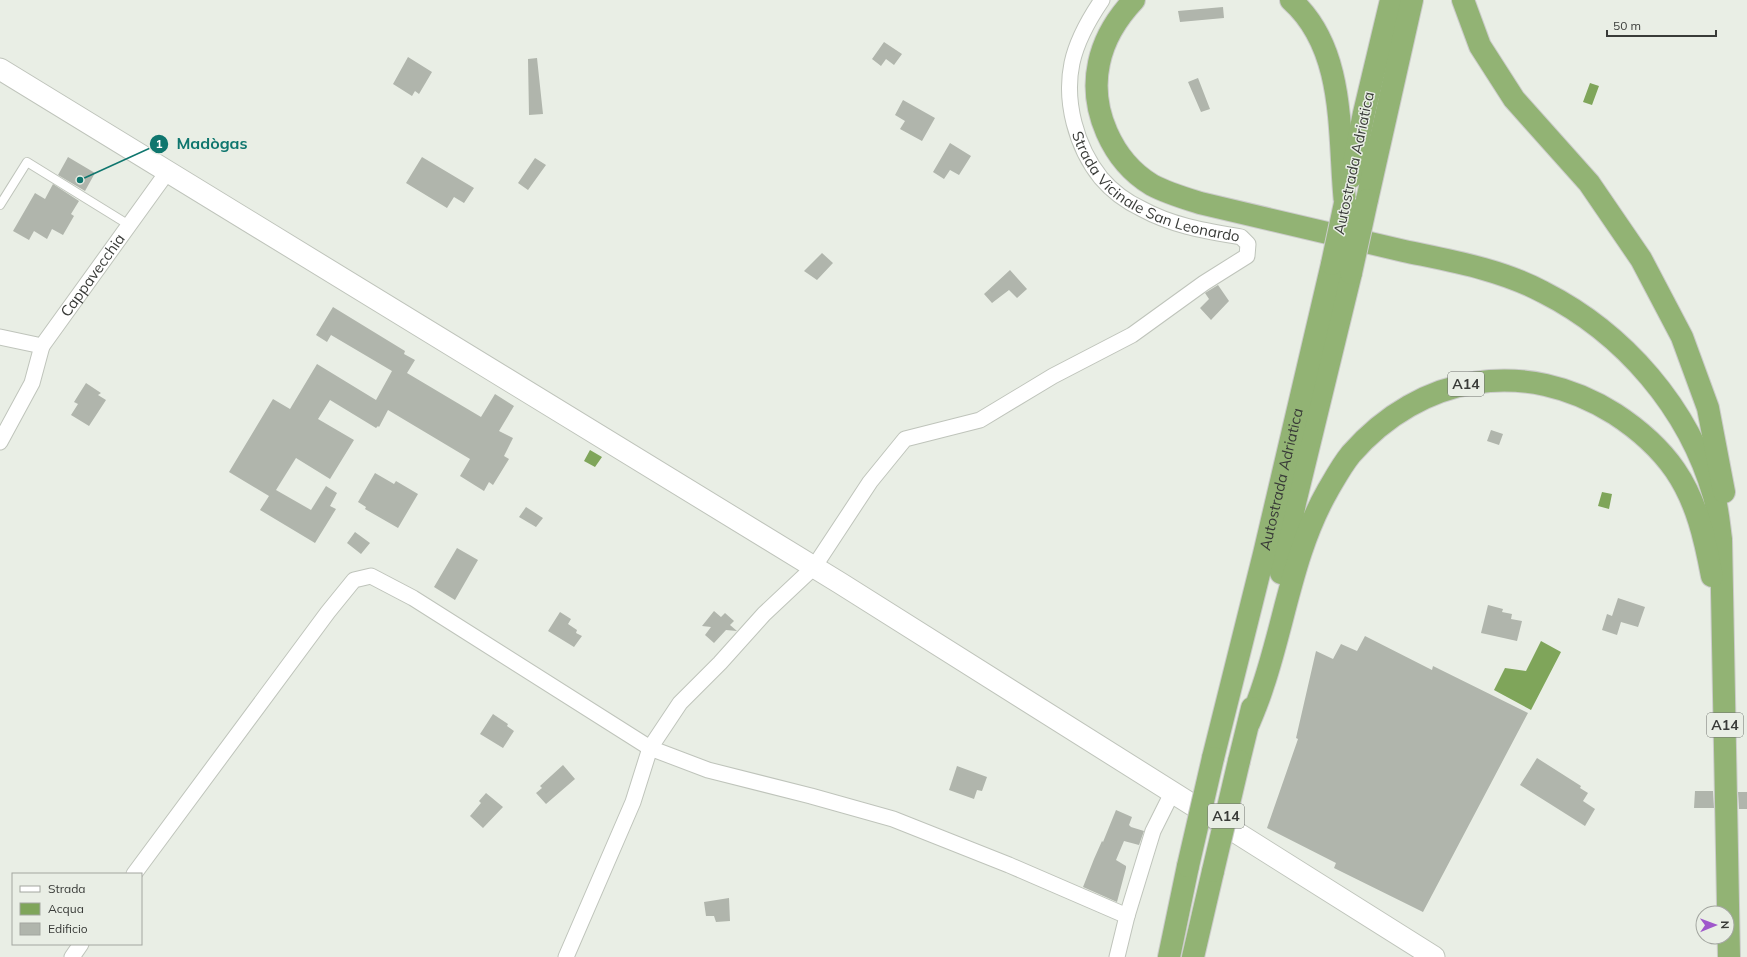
<svg xmlns="http://www.w3.org/2000/svg" width="1747" height="957" viewBox="0 0 1747 957" font-family="Mulish,sans-serif">
  <style>
    .water { fill: #7fa55a }
    .building { fill: #b0b5ac }
    .lines { fill: none; stroke-linecap: round; stroke-linejoin: round }
    .lane-casing { stroke: #bfc4bb; stroke-width: 10 }
    .street-casing { stroke: #bfc4bb; stroke-width: 17 }
    .secondary-casing { stroke: #bfc4bb; stroke-width: 23 }
    .highway-casing { stroke: #cccccb; stroke-width: 24 }
    .lane { stroke: #fff; stroke-width: 8 }
    .street { stroke: #fff; stroke-width: 15 }
    .secondary { stroke: #fff; stroke-width: 21 }
    .highway { stroke: #92b374; stroke-width: 22 }
    .highway-bridge-casing { stroke: #cccccb; stroke-width: 24; stroke-linecap: butt }
    .highway-bridge { stroke: #92b374; stroke-width: 22 }
    .labels { text-anchor: middle; stroke-width: 3; stroke-linejoin: round; paint-order: stroke }
    .shield { fill: #e9eee5; stroke: #6e716c; stroke-width: 1 }
    .shield-label { font-size: 14px; font-weight: bold; fill: #393b38 }
    .street-label { font-size: 15px; fill: #393b38; stroke: #e9eee5 }
    .leader { fill: none; stroke: #0f766e; stroke-width: 1.5 }
    .callout-dot { fill: #0f766e; stroke: #e9eee5; stroke-width: 1.5 }
    .mark-label { font-size: 12px; text-anchor: middle; font-weight: bold; fill: #fff }
    .callout-label { font-size: 16px; text-anchor: middle; font-weight: bold; fill: #0f766e; stroke: #e9eee5; stroke-width: 3; stroke-linejoin: round; paint-order: stroke }
  </style>
  <rect width="100%" height="100%" fill="#e9eee5"/>
  <!-- water -->
  <path class="water" d="M1590 83 1599 86 1592 105 1583 102Z
    M590 450 602 457 595 467 584 461Z
    M1602 492 1612 494 1609 509 1598 506Z
    M1541 641 1561 652 1531 710 1494 690 1505 668 1526 671Z"/>
  <!-- building -->
  <path class="building" d="M1223 7 1224 18 1180 22 1178 11Z
    M884 42 902 54 894 65 886 59 881 66 872 59Z
    M408 57 432 72 419 94 415 91 412 96 393 84Z
    M537 58 543 114 529 115 528 59Z
    M1198 78 1210 109 1201 112 1188 82Z
    M903 100 935 118 922 141 900 129 905 121 895 115Z
    M950 143 971 156 959 175 950 170 944 179 933 172Z
    M68 157 95 173 85 191 58 175Z
    M422 157 474 188 464 203 454 197 447 208 406 183Z
    M535 158 546 165 528 190 518 183Z
    M53 184 79 201 71 214 74 216 63 235 52 229 47 239 34 231 29 240 13 231 35 193 45 199Z
    M822 253 833 263 817 280 804 271Z
    M1010 270 1027 289 1017 298 1009 290 992 303 984 294Z
    M1218 285 1229 301 1211 320 1200 308 1209 299 1205 293Z
    M333 307 405 351 404 354 415 360 407 373 481 417 495 394 514 406 499 431 513 438 504 456 509 459 493 485 489 482 484 491 460 476 470 459 388 410 379 427 378 426 376 428 330 400 318 419 354 440 330 479 296 458 276 490 311 510 326 486 337 493 330 506 336 509 315 543 260 510 269 496 229 472 273 399 290 409 317 364 376 400 392 371 331 335 327 342 316 335Z
    M86 383 101 393 98 395 106 400 89 426 71 415 78 404 74 402Z
    M1491 430 1503 434 1499 445 1487 441Z
    M375 473 394 484 396 481 418 494 398 528 365 509 366 507 358 502Z
    M526 507 543 518 536 527 519 517Z
    M355 532 370 543 361 554 347 543Z
    M457 548 478 560 455 600 434 587Z
    M1618 598 1645 607 1638 627 1621 622 1617 635 1602 630 1607 614 1612 616Z
    M1488 605 1503 609 1502 612 1512 614 1511 619 1522 621 1517 641 1481 633Z
    M714 611 721 617 725 613 734 621 730 625 737 631 726 630 714 643 705 635 711 627 702 626Z
    M560 612 571 619 568 624 577 630 576 633 582 636 574 647 548 631Z
    M1365 636 1432 670 1433 666 1528 713 1423 912 1334 868 1336 863 1267 828 1298 739 1296 738 1316 651 1333 659 1341 644 1357 651Z
    M493 714 508 724 507 726 514 731 503 748 480 734Z
    M1537 758 1581 786 1580 788 1588 793 1583 801 1595 809 1585 826 1520 785Z
    M563 765 575 779 546 804 536 793 542 788 540 786Z
    M957 766 987 777 982 791 977 790 974 799 949 790Z
    M1695 791H1713L1714 808H1694Z
    M1738 792H1747V809H1739Z
    M486 793 503 807 483 828 470 816 481 803 479 801Z
    M1116 810 1132 817 1129 825 1131 827 1144 831 1139 845 1124 841 1116 860 1126 866V868L1117 902 1083 887 1094 859 1102 841 1103 842Z
    M729 898 730 921 716 922 714 916H706L704 902Z"/>
  <g class="lines">
    <defs>
      <path id="lane" d="M0 205 27 162 129 225"/>
      <g id="street">
        <path id="s1" d="M1102 0C1089 19 1077 40 1072 63 1064 101 1076 147 1101 178 1112 191 1127 202 1142 209 1173 226 1207 231 1241 237L1248 244 1247 256 1204 283 1132 335 1053 376 980 420 905 439 870 482 814 567 764 614 720 663 680 703 650 748 708 770 811 796 893 819 1009 865 1127 916 1117 957"/>
        <path id="s2" d="M0 337 42 346 168 171"/>
        <path d="M0 442 32 383 42 346"/>
        <path d="M134 874 328 612 354 580 371 576 413 598 650 748 633 802 566 957"/>
        <path d="M1127 916 1153 831 1173 791"/>
        <path d="M72 957 81 944"/>
      </g>
      <path id="secondary" d="M0 69 840 583 1434 957"/>
      <g id="highway">
        <path d="M1134 0C1117 18 1104 39 1099 63 1089 109 1112 161 1152 185 1167 193 1184 198 1200 203 1268 219 1336 235 1404 251 1451 261 1500 269 1543 292 1624 333 1689 408 1714 496 1718 510 1719 525 1721 539L1729 957"/>
        <path d="M1291 0C1347 50 1338 136 1345 203"/>
        <path d="M1463 0 1480 46 1514 99 1589 183 1641 259 1682 337 1708 408 1724 492"/>
        <path d="M1351 177 1364 113 1391 0"/>
        <path d="M1367 200 1412 0"/>
        <path d="M1281 573 1295 503 1351 273"/>
        <path d="M1249 723C1254 711 1259 699 1263 686 1285 621 1293 551 1328 490 1335 478 1342 465 1351 454 1421 374 1525 357 1615 414 1638 429 1659 447 1675 470 1697 502 1705 539 1712 576"/>
        <path id="s3" d="M1213 758 1264 554 1332 264"/>
        <path d="M1239 761 1252 708"/>
        <path d="M1169 957 1188 866"/>
        <path d="M1193 957 1213 871"/>
      </g>
    </defs>
    <!-- lane casing -->
    <use href="#lane" class="lane-casing"/>
    <!-- street casing -->
    <use href="#street" class="street-casing"/>
    <!-- secondary casing -->
    <use href="#secondary" class="secondary-casing"/>
    <!-- highway casing -->
    <use href="#highway" class="highway-casing"/>
    <!-- lane -->
    <use href="#lane" class="lane"/>
    <!-- street -->
    <use href="#street" class="street"/>
    <!-- secondary -->
    <use href="#secondary" class="secondary"/>
    <!-- highway -->
    <use href="#highway" class="highway"/>
    <defs>
      <path id="highway-bridge" d="M1332 264 1345 203
        M1351 273 1367 200
        M1188 866 1213 758
        M1213 871 1239 761"/>
    </defs>
    <!-- highway-bridge casing -->
    <use href="#highway-bridge" class="highway-bridge-casing"/>
    <!-- highway-bridge -->
    <use href="#highway-bridge" class="highway-bridge"/>
  </g>
  <g class="labels">
    <!-- shield labels -->
    <g class="shield">
      <rect x="1448" y="372" width="36" height="24" rx="3"/>
      <rect x="1707" y="713" width="36" height="24" rx="3"/>
      <rect x="1208" y="804" width="36" height="24" rx="3"/>
    </g>
    <g class="shield-label">
      <text x="1466" y="389">A14</text>
      <text x="1725" y="730">A14</text>
      <text x="1226" y="821">A14</text>
    </g>
    <!-- street labels -->
    <g class="street-label">
      <text transform="translate(1354 163) rotate(-78)" y="5">Autostrada Adriatica</text>
      <text dy="5" stroke="none"><textPath href="#s1" startOffset="243">Strada Vicinale San Leonardo</textPath></text>
      <text dy="5" stroke="none"><textPath href="#s2" startOffset="130">Cappavecchia</textPath></text>
      <text dy="5" stroke="none"><textPath href="#s3" startOffset="287">Autostrada Adriatica</textPath></text>
    </g>
  </g>
  <!-- callouts -->
  <path class="leader" d="M80 180L159 144"/>
  <g class="callout-dot">
    <circle cx="80" cy="180" r="4"/>
    <circle cx="159" cy="144" r="10"/>
  </g>
  <g class="mark-label">
    <text x="159" y="148">1</text>
  </g>
  <g class="callout-label">
    <text x="212" y="149">Madògas</text>
  </g>
  <!-- legend -->
  <rect x="12" y="873" width="130" height="72" fill="#e9eee5" stroke="#a3a6a0"/>
  <rect x="20" y="886" width="20" height="6" fill="#ffffff" stroke="#a3a6a0"/>
  <text x="48" y="893" font-size="12" fill="#393b38">Strada</text>
  <rect x="20" y="903" width="20" height="12" fill="#7fa55a" stroke="#a3a6a0"/>
  <text x="48" y="913" font-size="12" fill="#393b38">Acqua</text>
  <rect x="20" y="923" width="20" height="12" fill="#b0b5ac" stroke="#a3a6a0"/>
  <text x="48" y="933" font-size="12" fill="#393b38">Edificio</text>
  <!-- north arrow -->
  <g transform="translate(1715 925) rotate(89)"><circle r="19" fill="#e9eee5" stroke="#a3a6a0"/>
  <path d="M0-3L7 15L0 10L-7 15Z" fill="#9f57cb"/>
  <text y="-6" font-size="11" font-weight="bold" text-anchor="middle" fill="#393b38">N</text>
  </g>
  <!-- scale -->
  <path d="M1607 30v6h109v-6" fill="none" stroke="#393b38" stroke-width="2"/>
  <text x="1613" y="30" font-size="12" fill="#393b38" stroke="#e9eee5" stroke-width="3" paint-order="stroke">50 m</text>
</svg>
